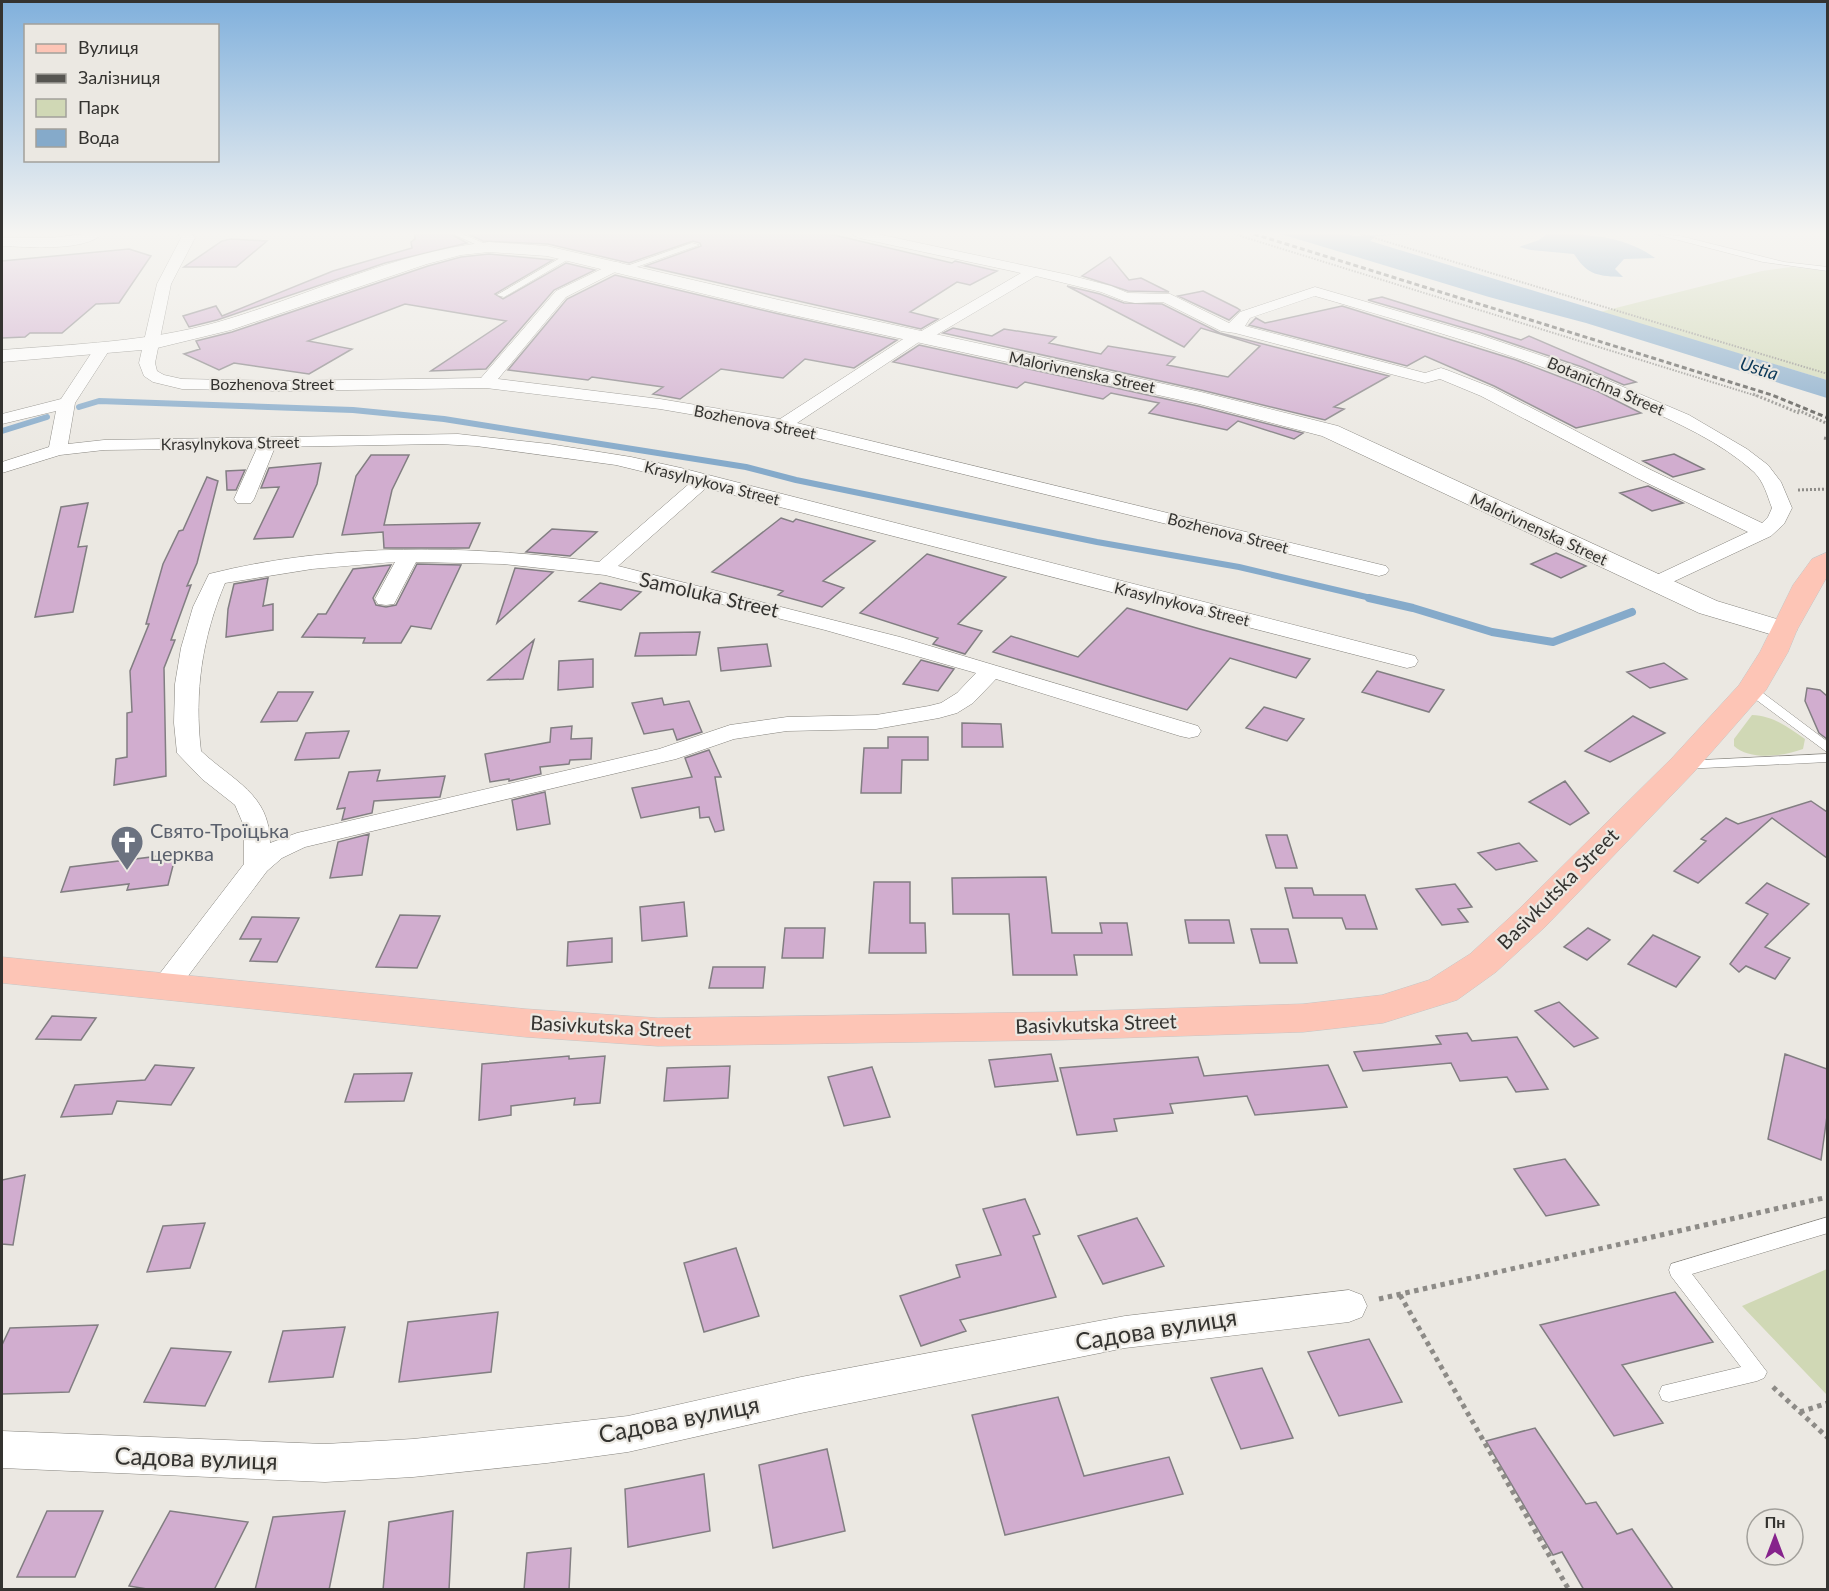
<svg xmlns="http://www.w3.org/2000/svg" width="1829" height="1591" viewBox="0 0 1829 1591" font-family="Lato,sans-serif">
  <style>
    .green { fill: #d0d8b5 }
    .water { fill: #85aaca }
    .lines { fill: none; stroke-linecap: round; stroke-linejoin: round }
    .stream-far1 { stroke: #85aaca; stroke-width: 6 }
    .stream { stroke: #85aaca; stroke-width: 8 }
    .building { fill: #d1adcf; stroke: #827e82; stroke-width: 1.5 }
    .service-casing { stroke: #86847e; stroke-width: 1 }
    .minor-casing { stroke: #86847e; stroke-width: 1 }
    .tertiary-casing { stroke: #86847e; stroke-width: 1 }
    .primary-casing { stroke: #c6c6c5; stroke-width: 1 }
    .path-far2 { stroke: #8d8b87; stroke-width: 2; stroke-dasharray: 1.5 1.5; stroke-linecap: butt }
    .path-far1 { stroke: #8d8b87; stroke-width: 3; stroke-dasharray: 2 2; stroke-linecap: butt }
    .path { stroke: #8d8b87; stroke-width: 5; stroke-dasharray: 4.5 4.5; stroke-linecap: butt }
    .service { fill: #fff; fill-rule: evenodd }
    .minor { fill: #fff; fill-rule: evenodd }
    .tertiary { fill: #fff; fill-rule: evenodd }
    .primary { fill: #fdc5b6; fill-rule: evenodd }
    .rail { stroke: #565551; stroke-width: 3; stroke-dasharray: 5 3; stroke-linecap: butt }
    .labels { text-anchor: middle; stroke-width: 4.5; stroke-linejoin: round; paint-order: stroke }
    .far-street-label { font-size: 16px; fill: #343330; stroke: #ebe8e2 }
    .far-water-label { font-size: 18px; font-style: italic; fill: #0b3858; stroke: #ebe8e2 }
    .street-label { font-size: 20px; fill: #343330; stroke: #ebe8e2 }
    .worship-label { font-size: 20px; fill: #5b616d; stroke: #ebe8e2; text-anchor: start }
    .near-street-label { font-size: 24px; fill: #343330; stroke: #ebe8e2 }
  </style>
  <rect width="100%" height="100%" fill="#ebe8e2"/>
  <!-- green -->
  <path class="green" d="M1791 267 1827 271V380L1600 312 1762 271Z
    M1752 715C1774 716 1788 727 1805 739L1803 749C1784 756 1750 761 1734 746V739Z
    M1827 1269V1395L1742 1306Z"/>
  <!-- water -->
  <path class="water" d="M1281 234H1346L1354 236 1414 234 1376 236 1370 241 1827 380V398L1586 323 1489 297Z
    M1547 234C1585 234 1624 235 1655 258L1624 259 1615 269 1623 277C1599 276 1588 276 1574 254L1531 250 1519 247 1539 240Z"/>
  <g class="lines">
    <!-- stream-far1 -->
    <path class="stream-far1" d="M79 407 99 401 353 410 444 419 746 467 796 480 1097 542 1239 567 1375 599
      M2 431 47 417"/>
    <!-- stream -->
    <path class="stream" d="M1369 598 1413 608 1492 632 1553 642 1632 612"/>
  </g>
  <!-- building -->
  <path class="building" d="M415 234H451L467 243 385 263 217 320 189 327 183 316 216 306 222 316 333 271 412 248 411 242 415 239Z
    M468 234H830L952 263 955 261 997 271 970 285 957 282 910 312 938 319 921 329 645 266 701 246 700 243 693 241 629 263 548 244 483 241Z
    M231 239 267 241 236 267H184L222 241Z
    M129 249 151 256 119 303 96 304 62 333H30L25 337 2 338V261Z
    M489 254 553 260 495 294 503 299 566 263 595 270 554 290 486 369 431 371 506 321 405 304 308 341 352 349 309 374 234 363 219 370 184 354 200 349 196 341 232 332 428 266 461 257Z
    M1110 257 1129 280 1141 278 1169 292 1128 291 1082 276Z
    M615 275 779 314 897 340 854 368 805 359 783 378 721 369 680 399 653 394 663 387 592 377 588 380 508 370 567 299Z
    M1067 286 1100 294 1124 303 1162 304 1220 333 1389 376 1334 407 1344 409 1325 420 1201 390 943 333 953 328 992 336 1004 329 1056 337 1049 343 1101 354 1108 346 1175 357 1167 365 1228 377 1260 346 1201 328 1184 347Z
    M1203 291 1237 308 1240 310 1229 320 1178 296Z
    M1382 297 1521 340 1529 336 1636 382 1624 385 1582 367 1481 333 1368 300Z
    M1342 306 1516 360 1597 391 1641 413 1576 428 1494 386 1425 356 1407 366 1249 325 1256 318 1265 323Z
    M919 345 1198 406 1303 433 1294 439 1238 421 1227 430 1149 413 1159 403 1111 393 1103 399 1025 382 1017 388 893 362Z
    M1674 454 1704 469 1673 477 1643 461Z
    M371 455H409L392 490 384 525 480 523 469 548H384L383 532 342 535 356 476Z
    M321 463 317 484 293 537 254 539 279 487 261 488 269 468Z
    M245 470 236 490H227L226 471Z
    M207 477 218 481 197 563 187 586 191 585 171 640H175L164 668 166 776 114 785 116 759 127 757V713L132 712 130 671 149 624H146L163 564 179 531 183 530Z
    M1648 486 1683 503 1652 511 1620 493Z
    M88 503 78 547 87 546 73 612 35 617 61 507Z
    M781 518 793 522 796 519 875 541 823 581 844 588 822 607 778 595 783 591 712 572Z
    M552 529 597 532 570 556 526 552Z
    M1556 553 1586 566 1561 578 1531 564Z
    M927 554 1006 577 958 624 982 631 965 654 933 644 938 638 860 613Z
    M417 564 461 565 431 629 411 626 401 643H363L365 638 302 637 318 614H326L353 569 391 565 373 598 376 605 386 607 396 605Z
    M515 568 553 572 497 623Z
    M268 578 263 606 273 604V630L226 637 228 609 234 584Z
    M600 583 641 592 621 610 579 601Z
    M1127 608 1200 629 1310 659 1296 678 1230 658 1187 710 993 652 1011 636 1078 657Z
    M700 632 696 655 635 656 640 633Z
    M534 640 523 679 488 680Z
    M767 644 771 666 721 671 718 648Z
    M593 659V687L558 690 559 661Z
    M921 660 954 669 938 691 903 684Z
    M1664 663 1687 679 1650 688 1627 672Z
    M1377 671 1444 690 1429 712 1362 692Z
    M1807 688 1820 690 1827 696V739L1819 733 1805 701Z
    M278 692H313L297 721 261 722Z
    M662 698 664 705 689 701 702 732 677 740 673 729 644 734 632 703Z
    M1264 707 1304 719 1287 741 1246 728Z
    M1633 716 1665 733 1610 762 1585 751Z
    M962 723 1001 724 1003 747H962Z
    M572 726 571 739 592 738 591 759 570 760 569 764 540 767 541 774 509 781V779L490 782 485 754 550 742 551 728Z
    M349 731 339 758 295 760 306 733Z
    M888 737H928V760H902L901 793H861L864 748H888Z
    M709 750 721 777H715L724 830 715 832 709 817 700 818 699 807 641 818 632 788 692 777 685 758Z
    M380 770 377 781 445 776 440 797 374 801 372 813 342 820 345 808 337 809 349 772Z
    M1565 781 1589 813 1570 825 1529 802Z
    M545 792 550 824 517 830 512 800Z
    M1811 801 1827 812V858L1772 818 1698 883 1674 871 1706 841 1701 839 1726 818 1738 824Z
    M369 834 362 875 330 878 338 842Z
    M1266 835H1287L1297 868H1276Z
    M1519 843 1537 861 1496 870 1478 853Z
    M176 854 168 885 127 890 129 884 61 892 70 867Z
    M1046 877 1052 933H1102L1100 923H1127L1132 955H1074L1077 975H1013L1009 914H953L952 878Z
    M874 882H910V923H925L926 953H869Z
    M1767 883 1809 904 1765 947 1790 958 1775 979 1746 966 1739 972 1730 964 1768 914 1746 903Z
    M1455 884 1472 907 1458 909 1468 922 1442 925 1416 889Z
    M1285 888H1312L1314 895H1365L1377 929H1346L1342 918H1293Z
    M684 902 687 936 642 941 640 907Z
    M400 915 440 916 417 968 376 967Z
    M252 917 299 918 277 962 250 961 261 939H240Z
    M1185 920H1229L1234 943H1189Z
    M785 928H825L823 958H782Z
    M1588 928 1610 940 1587 960 1564 947Z
    M1251 929H1288L1297 963H1260Z
    M1653 935 1700 957 1676 987 1628 964Z
    M612 938V962L567 966 568 942Z
    M713 967H765L763 988H709Z
    M1559 1002 1598 1038 1574 1047 1535 1011Z
    M52 1016 96 1018 81 1040 36 1039Z
    M1467 1033 1472 1041 1517 1037 1548 1089 1516 1092 1507 1077 1460 1081 1451 1063 1363 1071 1354 1052 1441 1044 1436 1036Z
    M1051 1054 1058 1081 995 1087 989 1060Z
    M1785 1054 1827 1069V1116L1821 1160 1768 1139Z
    M569 1056V1059L605 1056 600 1103 574 1105 575 1098 511 1106V1115L479 1120 482 1064Z
    M1198 1057 1204 1076 1328 1065 1347 1107 1255 1115 1247 1096 1170 1104 1173 1113 1114 1119 1117 1131 1077 1135 1060 1068Z
    M155 1065 194 1068 171 1105 117 1101 112 1114 61 1117 75 1085 145 1080Z
    M730 1066 728 1098 664 1101 667 1068Z
    M872 1067 890 1117 844 1126 828 1077Z
    M412 1073 404 1101 345 1102 354 1074Z
    M1565 1159 1599 1205 1546 1216 1514 1169Z
    M25 1175 13 1245 2 1244V1180Z
    M1025 1199 1040 1234 1033 1236 1056 1297 960 1320 966 1331 921 1346 900 1296 960 1277 956 1265 1001 1255 983 1209Z
    M1137 1218 1164 1266 1103 1284 1078 1236Z
    M205 1223 190 1268 147 1272 163 1226Z
    M736 1248 759 1316 704 1332 684 1263Z
    M1675 1292 1713 1342 1622 1365 1663 1423 1614 1436 1540 1325Z
    M498 1312 491 1372 399 1382 408 1322Z
    M98 1325 69 1392 2 1394V1345L10 1328Z
    M345 1327 333 1377 269 1382 283 1331Z
    M1369 1339 1402 1402 1339 1416 1308 1352Z
    M171 1348 231 1352 205 1406 144 1402Z
    M1262 1368 1293 1438 1241 1449 1211 1378Z
    M1058 1397 1084 1476 1169 1457 1183 1494 1005 1535 972 1415Z
    M1535 1428 1586 1504 1596 1502 1617 1534 1632 1529 1674 1590H1584L1562 1552 1553 1555 1486 1441Z
    M827 1449 845 1531 773 1548 759 1465Z
    M704 1474 710 1531 628 1547 625 1489Z
    M47 1511H103L75 1577H17Z
    M170 1511 248 1522 214 1590H153L129 1586Z
    M345 1511 329 1590H255L273 1517Z
    M453 1511 449 1590H383L389 1522Z
    M571 1548 569 1590H524L527 1553Z"/>
  <g class="lines">
    <defs>
      <path id="service" d="M453 234H462L493 247 486 249Z
        M1655 234 1680 236 1784 262 1828 267V271L1763 262Z
        M692 243 699 245 628 270 621 268Z
        M567 254 574 256 504 297 497 295Z
        M1751 686 1755 687 1828 742V753L1747 693 1745 690 1747 687Z
        M1828 754V762L1683 769 1676 765 1683 761Z
        M1828 1217V1233L1692 1274 1767 1372 1764 1378 1757 1381 1669 1402 1662 1400 1659 1393 1662 1386 1741 1367 1671 1276 1669 1270 1671 1264Z"/>
      <path id="minor" d="M84 234H102C84 252 26 247 2 246V238H50Z
        M178 234H192L195 238 171 284 155 363 157 371 164 375 182 379 280 381 481 378 556 291 616 262 621 263 623 266 621 269 566 297 498 379 660 399 780 419 911 334 918 333 1021 273 859 238 852 234H877L1069 275 1111 286 1128 293 1170 294 1229 323 1240 312 1315 287 1480 335 1581 369 1689 415 1747 449 1768 465 1781 482 1792 508 1784 524 1771 536 1662 587 1655 589 1648 587 1645 583 1648 579 1748 532 1637 478 1481 396 1440 379 1425 383 1235 333 1221 331 1163 302 1135 303 1124 301 1101 292 1036 276 926 341 919 342 797 423 1386 566 1389 570 1386 574 1379 576 783 430 660 409 486 388 280 391 182 389 153 382 144 376 139 363 157 284 181 238ZM1315 296C1425 328 1530 358 1635 404 1676 422 1721 442 1754 472 1764 482 1767 495 1772 508L1768 517 1762 523 1651 470 1493 388 1447 370 1441 368 1425 373 1245 326 1250 318Z
        M102 344 110 349 75 403 68 444 104 440 458 434 549 444 631 457 681 468 1415 656 1418 661 1415 666 1407 668 706 488 618 566 900 637 1198 726 1201 731 1198 736 1189 738 1180 736 996 679 973 703 957 713 939 718 876 729 787 731 734 739 676 759 305 847 282 858 267 871 176 992 166 995 156 992 151 985 244 864V826L235 805 202 779 177 753 174 723 175 684 181 648 193 607 209 574C336 542 470 545 599 562L690 483 616 465 476 446 439 444 275 447 254 499 251 503H237L234 499 257 448 104 450 60 455 2 473V462L49 447 56 411 2 424V414L61 399 96 346ZM395 562 375 599 378 604 386 605 394 604 416 562 503 564 605 575 825 630 976 673 957 693 941 703 929 706 876 715 787 717 730 725 659 749 297 833 270 843C270 794 233 781 201 751 194 692 202 638 225 583L312 569Z
        M1349 1290 1362 1295 1367 1306 1362 1317 1349 1322 1125 1348 801 1413 628 1452 547 1463 413 1477 325 1482 2 1468V1431L325 1444 413 1439 547 1425 628 1416 801 1377 1125 1316Z"/>
      <path id="tertiary" d="M489 242 547 246 779 300 1201 392 1338 426 1717 601 1793 624 1797 630 1793 636 1783 638 1699 613 1322 436 1199 404 779 312 547 256 489 252 461 255 427 264 231 330 153 349 2 362V350C75 344 148 342 218 322 308 296 395 252 489 242Z"/>
      <path id="primary" d="M1828 552V575L1797 630 1788 652 1766 690 1694 772 1545 927 1496 972 1457 1000 1383 1023 1303 1032 1057 1040 658 1046 526 1037 2 983V957L526 1009 658 1018 1057 1012 1303 1004 1382 995 1429 980 1470 954 1519 909 1672 758 1739 685 1760 652 1793 585 1812 559Z"/>
    </defs>
    <!-- service casing -->
    <use href="#service" class="service-casing"/>
    <!-- minor casing -->
    <use href="#minor" class="minor-casing"/>
    <!-- tertiary casing -->
    <use href="#tertiary" class="tertiary-casing"/>
    <!-- primary casing -->
    <use href="#primary" class="primary-casing"/>
    <!-- path-far2 -->
    <path class="path-far2" d="M1234 234 1757 396
      M1361 234 1828 374"/>
    <!-- path-far1 -->
    <path class="path-far1" d="M1753 394 1799 413
      M1798 410 1828 424
      M1824 438 1828 439
      M1798 490 1828 489"/>
    <!-- path -->
    <path class="path" d="M1400 1295 1569 1590
      M1379 1299 1828 1197
      M1773 1387 1828 1438
      M1800 1412 1828 1403"/>
    <!-- service -->
    <use href="#service" class="service"/>
    <!-- minor -->
    <use href="#minor" class="minor"/>
    <!-- tertiary -->
    <use href="#tertiary" class="tertiary"/>
    <!-- primary -->
    <use href="#primary" class="primary"/>
    <!-- rail -->
    <path class="rail" d="M1254 234 1772 395 1828 418"/>
  </g>
  <!-- sky -->
  <linearGradient id="sky" x2="0" y2="1"><stop stop-color="#80b0dc"/><stop offset="0.51" stop-color="#f6f5f2"/><stop offset="1" stop-color="#f6f5f2" stop-opacity="0"/></linearGradient>
  <rect width="1829" height="457" fill="url(#sky)"/>
  <!-- icons -->
  <defs>
    <symbol id="church-pin" viewBox="-11 -11 22 30"><path d="M0 17L-7.5 6A9.5 9.5 0 1 1 7.5 6Z" fill="#6b7280" stroke="#ebe8e2"/><path d="M-1.2-6h2.4v3.5h3.3v2.4h-3.3V6h-2.4V-.1h-3.3v-2.4h3.3Z" fill="#fff"/></symbol>
  </defs>
  <g fill-rule="evenodd">
    <use href="#church-pin" x="108" y="823" width="38" height="52"/>
  </g>
  <g class="labels">
    <!-- far-street labels -->
    <g class="far-street-label">
      <text transform="translate(1082 372) rotate(12)" y="6">Malorivnenska Street</text>
      <text x="272" y="390">Bozhenova Street</text>
      <text transform="translate(1606 386) rotate(23)" y="6">Botanichna Street</text>
      <text transform="translate(755 422) rotate(11)" y="6">Bozhenova Street</text>
      <text transform="translate(230 443) rotate(-1)" y="6">Krasylnykova Street</text>
      <text transform="translate(712 483) rotate(14)" y="6">Krasylnykova Street</text>
      <text transform="translate(1539 529) rotate(25)" y="6">Malorivnenska Street</text>
      <text transform="translate(1228 533) rotate(14)" y="6">Bozhenova Street</text>
      <text transform="translate(1182 604) rotate(14)" y="6">Krasylnykova Street</text>
    </g>
    <!-- far-water labels -->
    <g class="far-water-label">
      <text transform="translate(1759 369) rotate(17)" y="6">Ustia</text>
    </g>
    <!-- street labels -->
    <g class="street-label">
      <text transform="translate(709 595) rotate(13)" y="7">Samoluka Street</text>
      <text transform="translate(1558 889) rotate(-45)" y="7">Basivkutska Street</text>
      <text transform="translate(1096 1024) rotate(-2)" y="7">Basivkutska Street</text>
      <text transform="translate(611 1027) rotate(3)" y="7">Basivkutska Street</text>
    </g>
    <!-- worship labels -->
    <g class="worship-label">
      <text x="150" y="838">Свято-Троїцька<tspan x="150" dy="23">церква</tspan></text>
    </g>
    <!-- near-street labels -->
    <g class="near-street-label">
      <text transform="translate(1156 1330) rotate(-9)" y="8">Садова вулиця</text>
      <text transform="translate(679 1420) rotate(-11)" y="8">Садова вулиця</text>
      <text transform="translate(196 1459) rotate(2)" y="8">Садова вулиця</text>
    </g>
  </g>
  <!-- border -->
  <rect width="1829" height="1591" fill="none" stroke="#343330" stroke-width="6"/>
  <!-- legend -->
  <rect x="24" y="24" width="195" height="138" fill="#ebe8e2" stroke="#a2a09b" stroke-width="1.5"/>
  <rect x="36" y="44" width="30" height="9" fill="#fdc5b6" stroke="#a2a09b" stroke-width="1.5"/>
  <text x="78" y="54" font-size="18" fill="#343330">Вулиця</text>
  <rect x="36" y="74" width="30" height="9" fill="#565551" stroke="#a2a09b" stroke-width="1.5"/>
  <text x="78" y="84" font-size="18" fill="#343330">Залізниця</text>
  <rect x="36" y="99" width="30" height="18" fill="#d0d8b5" stroke="#a2a09b" stroke-width="1.5"/>
  <text x="78" y="114" font-size="18" fill="#343330">Парк</text>
  <rect x="36" y="129" width="30" height="18" fill="#85aaca" stroke="#a2a09b" stroke-width="1.5"/>
  <text x="78" y="144" font-size="18" fill="#343330">Вода</text>
  <!-- north arrow -->
  <g transform="translate(1775 1537)"><circle r="28" fill="#ebe8e2" stroke="#a2a09b" stroke-width="1.5"/>
  <path d="M0-4.5L10 22L0 15L-10 22Z" fill="#86238c"/>
  <text y="-9" font-size="16" font-weight="bold" text-anchor="middle" fill="#343330">Пн</text>
  </g>
</svg>
